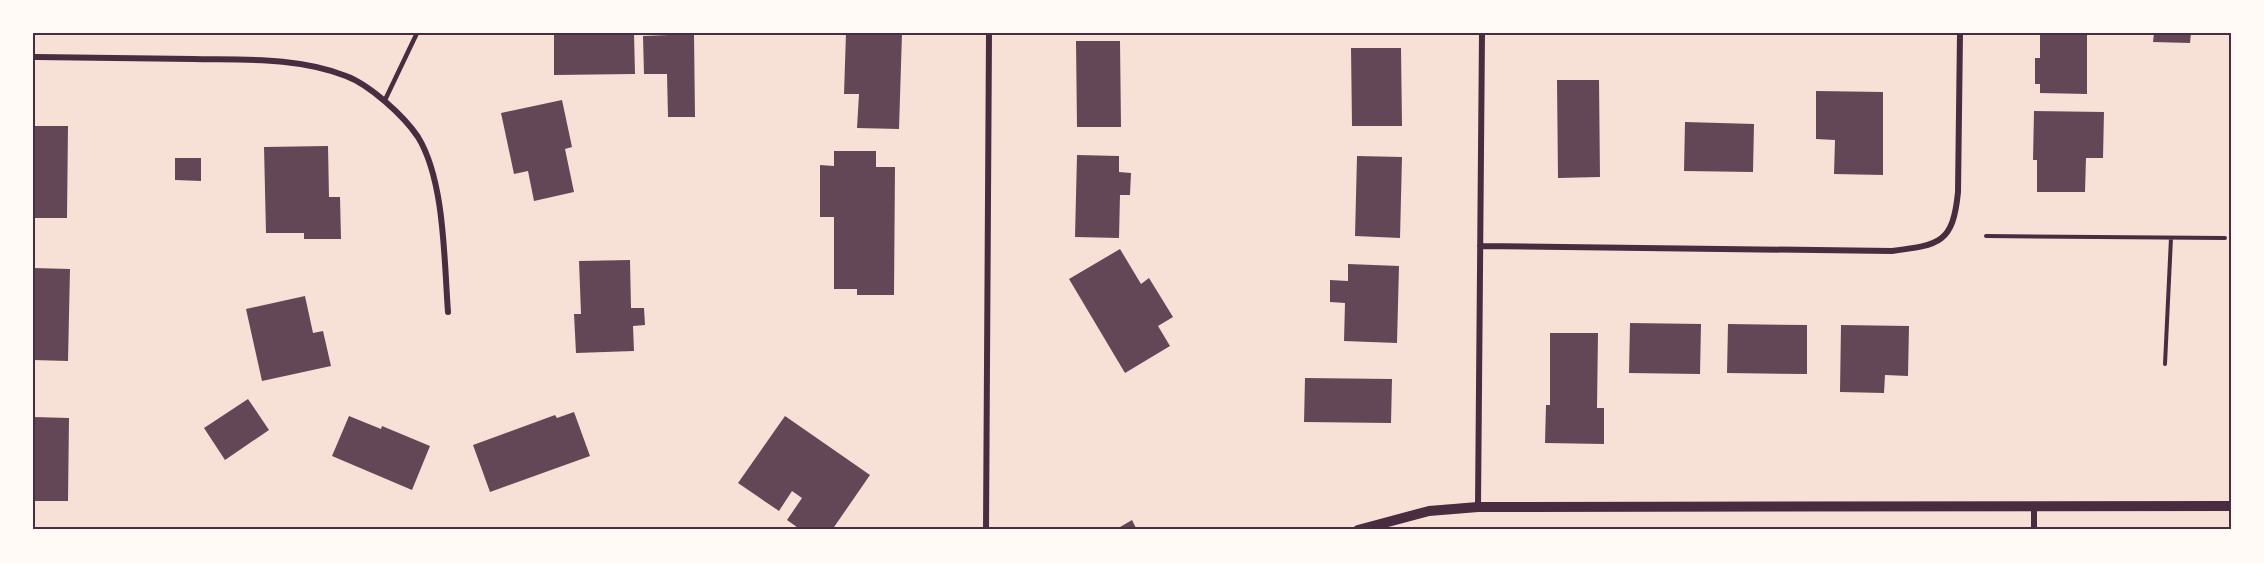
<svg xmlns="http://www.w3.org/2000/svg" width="2264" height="563" viewBox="0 0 2264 563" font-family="'Fira Sans',sans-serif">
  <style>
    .building { fill: #644757 }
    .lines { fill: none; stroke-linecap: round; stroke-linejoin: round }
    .path { stroke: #4a2c40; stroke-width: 4 }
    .service { stroke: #4a2c40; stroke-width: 4.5 }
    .minor { stroke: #4a2c40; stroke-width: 6 }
    .tertiary { stroke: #4a2c40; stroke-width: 10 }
    .neatline { fill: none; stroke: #4a2c40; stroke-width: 2 }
  </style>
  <rect width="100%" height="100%" fill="#f7e1d7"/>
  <!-- building -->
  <path class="building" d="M554 33H634L635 74 554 75Z
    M846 33H902L899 129 857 128 859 94H844Z
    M2040 33H2087V94L2040 93V84H2035V58H2040Z
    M2154 33H2191L2190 43 2153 42Z
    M694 34 695 117H668L667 74H644L643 36Z
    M1076 41H1120L1121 127H1077Z
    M1351 48H1401L1402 126H1352Z
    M1557 80H1599L1600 177 1558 178Z
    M1816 91 1883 92V175L1834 174 1835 140 1816 139Z
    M562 100 572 147 565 149 574 192 534 201 528 171 514 174 501 113Z
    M2034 111 2104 112 2103 158H2086L2085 192H2037V160H2033Z
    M1685 122 1754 124 1753 172 1684 171Z
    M33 126H68L67 218H33Z
    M328 146 329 197H340L341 239H304V233H266L264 147Z
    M834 151H876V167H895L894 295H857V289H834V217H820V165L834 166Z
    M1077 155 1119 156V172L1131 173 1130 195H1120L1119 238 1075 237Z
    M1357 156 1402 157 1400 238 1355 236Z
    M175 158H201V181L175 180Z
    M1120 249 1141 284 1149 278 1173 317 1158 326 1170 346 1125 373 1069 279Z
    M630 260 631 308H644L645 325 633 326 634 351 576 353 574 314H581L579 261Z
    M1348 264 1399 266 1397 343 1344 341 1345 303 1330 302V280L1348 281Z
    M33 268 70 269 68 361 33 360Z
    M305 296 313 333 323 331 331 366 262 381 246 309Z
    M1630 323 1701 324 1700 374 1629 373Z
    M1728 324 1807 325V374L1727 373Z
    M1841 325 1909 326 1908 376 1885 375 1884 393 1840 392Z
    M1550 333H1598L1597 408H1604V444L1545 443 1546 405H1550Z
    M1305 378 1392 379 1391 423 1304 422Z
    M248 399 269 430 225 460 204 428Z
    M574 412 590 456 490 492 473 445 555 415 557 418Z
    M349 416 381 429 382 426 430 446 412 490 332 456Z
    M785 416 870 475 832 530H801L787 520 802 498 792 491 779 511 738 483Z
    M33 417 69 418 68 501H33Z
    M1132 520 1137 530H1115Z"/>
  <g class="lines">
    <!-- path -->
    <path class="path" d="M1986 236 2225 238
      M2165 364 2171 238"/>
    <!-- service -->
    <path class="service" d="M385 100 417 33"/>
    <!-- minor -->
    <path class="minor" d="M33 57C86 58 139 58 193 59 244 60 298 57 346 76 370 85 404 116 418 137 445 181 444 261 448 312
      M1480 246 1892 251C1940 245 1953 243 1958 192L1960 33
      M1478 507 1482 33
      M986 530 989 33
      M2034 530V506"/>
    <!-- tertiary -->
    <path class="tertiary" d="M1358 530 1429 511 1478 507 2231 506"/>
  </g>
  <!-- border -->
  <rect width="2264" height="563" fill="none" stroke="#fffaf5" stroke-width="69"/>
  <rect x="34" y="34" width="2196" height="494" class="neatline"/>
</svg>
